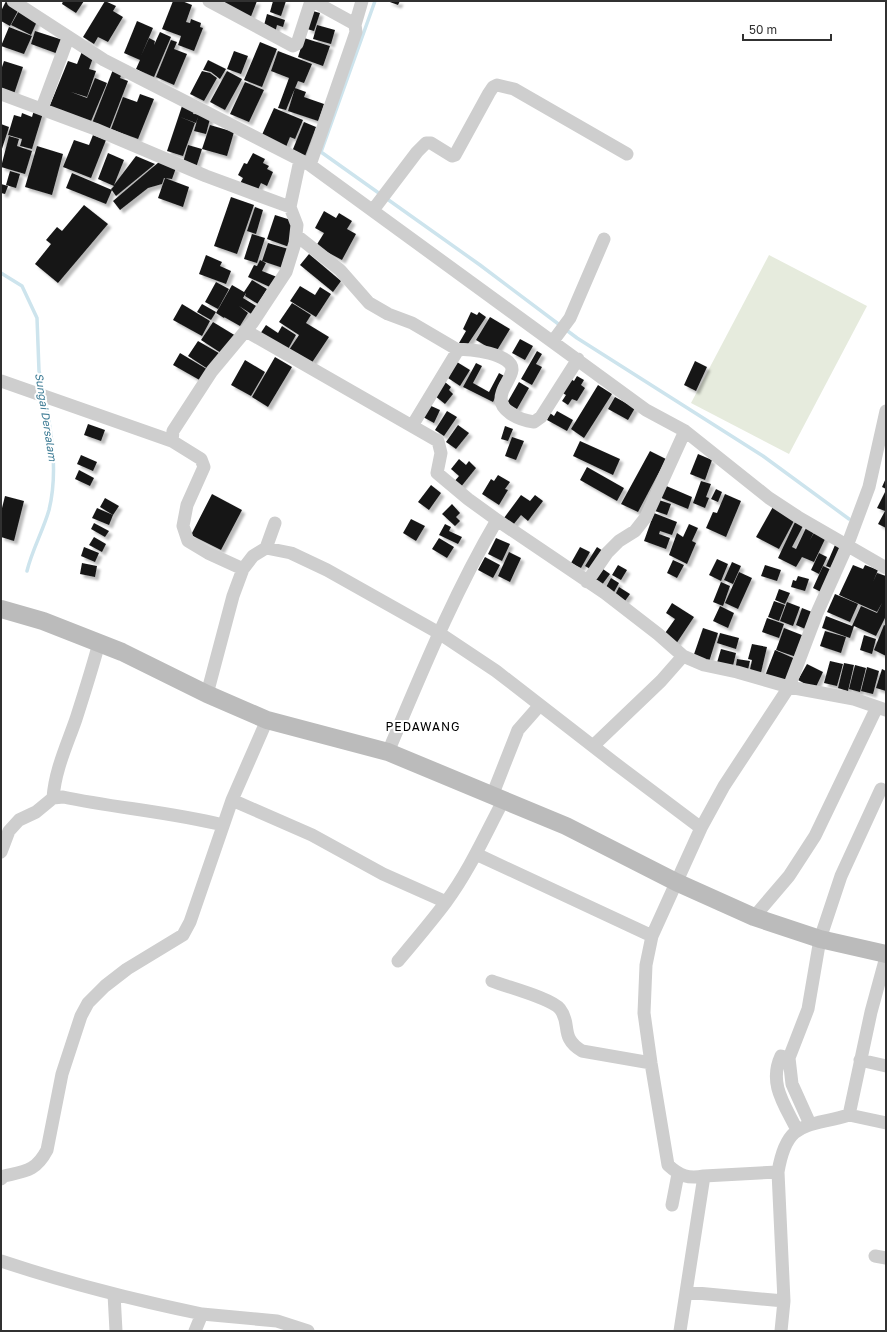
<svg xmlns="http://www.w3.org/2000/svg" width="887" height="1332" viewBox="0 0 887 1332" font-family="'Golos Text',sans-serif">
  <style>
    .green { fill: #e6ebdd }
    .lines { fill: none; stroke-linecap: round; stroke-linejoin: round }
    .stream { stroke: #cde4ed; stroke-width: 3.5 }
    .building { fill: #181818; filter: url(#shadow) }
    .street { stroke: #cecece; stroke-width: 13 }
    .secondary { stroke: #bbb; stroke-width: 18 }
    .labels { text-anchor: middle; stroke-width: 4; stroke-linejoin: round; paint-order: stroke }
    .water-label { font-size: 11px; font-style: italic; fill: #3e7c95; stroke: #fff }
    .quarter-label { font-size: 12px; letter-spacing: 1px; fill: #000; stroke: #fff }
  </style>
  <defs>
    <filter id="shadow"><feDropShadow dx="3.5" dy="3.5" stdDeviation="1" flood-color="#0004"/></filter>
  </defs>
  <rect width="100%" height="100%" fill="#fff"/>
  <!-- green -->
  <path class="green" d="M769 255 867 306 789 454 691 403Z"/>
  <g class="lines">
    <!-- stream -->
    <path class="stream" d="M375 1 321 152 480 265 577 338 763 456 849 519
      M1 273 22 286 37 318 39 371 44 393
      M27 571C32 550 43 531 49 510 58 473 52 436 45 399"/>
  </g>
  <!-- building -->
  <path class="building" d="M6 1 20 7 10 26 1 21V11Z
    M63 1H84L76 13 62 4Z
    M105 1 116 6 113 11 123 17 108 42 98 37 94 44 83 37Z
    M173 1H182L192 5 186 22 190 23 191 19 201 23 200 27 203 28 194 51 178 45 181 36 162 29Z
    M217 1H257L250 19Z
    M273 1H286L281 16 270 12Z
    M387 1H400L398 5Z
    M21 7 38 19 31 35 11 25Z
    M313 11 320 13 314 31 307 29Z
    M267 14 285 20 283 27 277 25 275 33 263 29Z
    M137 21 153 28 141 56 149 38 155 41 154 45 160 32 171 37 154 77 136 69 140 60 124 53Z
    M317 25 335 30 331 44 313 39Z
    M9 27 32 36 24 54 1 46Z
    M35 31 66 41 61 55 31 44Z
    M304 38 330 46 323 66 298 57Z
    M171 40 177 42 174 49 187 54 174 85 156 77Z
    M260 42 277 49 262 87 244 80Z
    M83 49 94 55 89 69 96 71 87 97 71 92 87 98 95 78 107 83 89 126 48 110 68 61 77 64Z
    M234 51 248 56 241 74 227 69Z
    M278 51 312 64 304 83 298 81 286 110 278 108 289 78 271 71Z
    M208 60 226 69 220 79 211 72 203 70Z
    M4 61 23 67 13 97 1 93V70Z
    M114 67 123 71 120 78 128 81 108 133 91 126Z
    M202 71 210 73 217 78 204 101 190 94Z
    M227 71 242 79 225 110 210 102Z
    M245 82 264 90 249 122 230 114Z
    M295 88 306 92 304 97 324 104 318 121 288 111Z
    M140 94 154 99 138 139 111 129 123 97 137 102Z
    M183 103 195 108 193 114 211 115 206 134 194 131 198 117 196 123 180 117 195 123 183 156 167 151Z
    M274 108 303 120 295 139 290 137 286 147 261 137Z
    M34 110 43 113 32 149 20 146 22 139 8 135 14 115 21 117 22 113 32 117Z
    M304 122 316 127 304 159 291 154Z
    M1 124 9 127 1 152Z
    M210 125 234 132 227 156 202 149Z
    M93 135 106 140 91 178 63 167 74 140 89 145Z
    M9 136 19 139 17 146 32 151 25 174 1 167Z
    M188 145 202 149 195 171 182 166Z
    M37 146 63 154 52 195 25 187Z
    M108 153 124 160 114 185 136 156 155 164 116 196 111 189 114 186 98 179Z
    M253 153 265 159 263 163 269 166 267 169 273 172 267 186 261 183 256 194 238 187 243 178 238 175 244 163 247 164Z
    M159 162 176 168 172 179 164 178 162 184 148 188 120 210 113 201Z
    M10 171 20 174 16 188 6 185Z
    M72 173 112 190 106 204 66 188Z
    M165 178 189 187 183 207 158 198Z
    M1 184 8 186 5 194 1 193Z
    M231 197 254 205 237 254 214 246Z
    M84 205 108 224 58 283 35 264 51 244 46 240 57 227 62 231Z
    M255 207 263 210 256 234 247 231Z
    M324 211 336 218 339 213 352 221 347 229 356 234 342 260 316 246 324 233 315 228Z
    M275 215 294 221 292 248 267 239Z
    M252 234 265 238 257 263 244 259Z
    M268 243 292 250 286 269 262 261Z
    M309 254 341 281 333 292 300 265Z
    M206 255 222 262 220 266 231 271 226 284 199 274Z
    M260 260 266 263 262 271 277 277 272 288 248 277 254 265 257 266Z
    M252 280 267 289 258 304 245 296 246 293 243 298 261 309 256 317 239 306 248 313 240 326 224 317 227 312 224 318 216 313 232 285 244 292Z
    M216 282 229 289 218 309 205 302Z
    M300 286 315 295 320 287 331 294 316 317 290 301Z
    M292 303 311 315 306 323 329 337 311 364 289 350 299 335 279 322Z
    M182 304 210 321 202 336 173 320Z
    M202 304 216 312 211 320 197 312Z
    M471 312 477 315 479 312 486 317 468 344 459 343 466 331 463 329Z
    M490 317 510 329 496 352 476 340Z
    M213 322 236 336 224 355 201 340Z
    M266 325 278 333 282 326 296 335 287 351 260 334Z
    M520 339 533 346 525 360 512 353Z
    M198 341 224 356 211 371 188 356Z
    M537 351 542 354 536 364 542 367 532 385 521 379Z
    M180 353 210 371 203 382 173 365Z
    M275 357 292 367 268 407 252 397Z
    M245 360 265 372 251 396 231 385Z
    M695 361 707 367 696 391 684 385Z
    M457 362 470 370 460 386 448 378Z
    M476 363 482 366 473 383 489 392 499 373 506 377 493 402 463 387Z
    M577 376 584 380 581 385 585 388 577 401 572 399 568 405 562 401 566 395 561 392 569 378 574 381Z
    M445 382 451 387 449 390 453 394 445 404 435 396Z
    M519 382 529 388 517 409 507 403Z
    M598 385 612 394 584 438 571 429Z
    M615 397 635 408 628 420 608 409Z
    M429 405 440 410 434 423 423 417Z
    M447 411 457 417 444 436 435 430Z
    M557 411 573 420 567 431 547 420 550 413 554 416Z
    M88 424 105 430 101 441 84 435Z
    M458 425 469 433 456 449 446 442Z
    M505 426 513 429 508 441 501 439Z
    M512 437 524 441 516 460 505 456Z
    M580 441 620 459 613 475 573 456Z
    M650 451 666 459 638 512 621 504Z
    M698 454 712 460 705 480 690 474Z
    M81 455 97 462 93 471 77 464Z
    M459 459 466 465 469 461 476 468 460 488 453 483 459 476 451 469Z
    M587 467 624 488 617 501 580 480Z
    M79 470 94 478 90 486 75 479Z
    M498 475 510 482 505 489 508 490 499 505 482 494 491 479 494 481Z
    M886 478V489L882 487Z
    M701 481 711 484 706 497 709 498 705 508 693 503Z
    M431 485 441 493 429 510 418 502Z
    M664 485 692 497 688 509 659 497Z
    M716 489 722 492 718 502 711 499Z
    M886 490V528L878 524 885 511 877 508Z
    M212 494 242 510 221 550 191 535Z
    M725 494 741 501 726 537 706 528 713 512 717 513Z
    M521 495 530 501 535 495 543 501 528 521 521 515 513 525 504 518Z
    M5 496 24 501 14 541 1 537V512Z
    M105 498 119 506 113 515 100 507Z
    M659 500 671 504 667 515 655 511Z
    M452 504 460 513 456 517 460 521 455 526 442 514Z
    M774 505 796 517 779 549 756 537Z
    M97 508 113 515 109 525 92 518Z
    M654 513 677 522 672 535 660 531 659 534 670 538 666 549 644 541Z
    M411 519 425 526 416 541 403 533Z
    M795 522 803 526 792 547 796 549 806 528 814 532 810 540 816 529 827 535 814 562 802 557 796 567 778 558Z
    M94 523 109 531 105 537 91 529Z
    M445 524 451 527 449 531 462 537 458 544 439 535Z
    M689 524 698 528 692 541 696 543 687 564 669 555 677 533 683 537Z
    M94 537 106 544 102 552 89 545Z
    M439 538 454 547 447 558 432 549Z
    M496 538 510 544 502 561 488 554Z
    M835 545 845 549 836 570 826 566Z
    M84 547 99 553 95 562 81 556Z
    M580 547 590 552 581 568 571 563Z
    M597 547 603 551 592 570 585 566Z
    M509 552 521 558 510 582 498 576Z
    M819 553 827 557 819 574 811 570Z
    M485 557 500 565 493 578 478 570Z
    M717 559 728 564 721 581 709 575Z
    M673 560 684 565 677 578 667 573Z
    M732 562 741 566 733 584 724 580Z
    M82 563 97 566 95 577 80 574Z
    M618 565 627 570 621 580 612 575Z
    M765 565 781 570 777 581 761 576Z
    M853 565 863 569 865 565 878 570 873 582 877 573 886 576V616L876 636 854 626 850 638 822 628 826 616 852 626 861 606 877 613 882 603 877 612 839 595Z
    M823 566 836 572 825 594 813 588Z
    M603 569 610 574 601 586 594 581Z
    M739 572 752 578 738 609 725 603Z
    M798 576 809 579 805 591 791 587 793 580 796 581Z
    M611 578 619 583 613 594 605 589Z
    M721 582 730 586 723 606 713 602Z
    M619 587 630 594 625 601 615 595Z
    M779 589 790 593 785 604 775 600Z
    M835 594 858 604 850 622 827 612Z
    M774 601 785 605 779 621 768 617Z
    M787 602 800 607 793 626 780 621Z
    M672 603 694 617 676 644 663 636 675 619 666 613Z
    M720 606 734 613 728 628 713 621Z
    M802 608 817 614 810 631 796 625Z
    M767 618 784 624 779 638 762 632Z
    M884 625 886 626V656L874 650Z
    M703 628 718 633 708 665 692 660Z
    M784 628 807 637 799 658 776 650Z
    M825 631 846 637 841 653 820 646Z
    M720 633 739 638 736 649 717 643Z
    M864 635 876 639 872 654 860 650Z
    M752 644 767 647 760 677 749 674 752 660 748 659Z
    M721 649 736 653 732 670 716 666Z
    M775 650 798 660 788 685 765 676Z
    M737 659 750 661 747 674 735 671Z
    M830 661 843 664 837 686 824 683Z
    M844 663 854 665 848 691 838 688Z
    M807 664 823 672 815 689 798 680Z
    M855 665 866 668 860 692 849 689Z
    M867 667 879 671 873 694 861 691Z
    M882 669 886 671V691L876 688Z"/>
  <g class="lines">
    <!-- street -->
    <path class="street" d="M13 1 104 60 308 164
      M209 1 293 46 297 44 311 1
      M313 1 353 23 355 25 356 32 310 165 646 410 685 431 769 498 798 517 886 568
      M355 25 362 1
      M1 94 95 129 206 176 290 207
      M42 108 68 38
      M373 210 417 152 426 143H431L452 156 455 155 489 93 493 87 497 85 514 89 627 154
      M296 235 340 270 369 303 388 314 412 323 458 350
      M246 331 438 441 441 453 437 473 468 499 497 520 605 593 658 634 683 656 704 665 737 672 789 687 854 699 886 710
      M553 341 570 318 604 239
      M1 381 172 441
      M412 426 458 350C469 348 513 354 512 370 511 378 504 385 502 393 496 411 520 420 534 422L541 417 578 359
      M266 548 275 523
      M243 569 208 553 188 541 183 526 187 505 204 467 201 459 172 441 173 431 212 371 253 322 286 272 295 243 297 225 290 207 300 160
      M587 582 607 553 619 541 635 531 646 517 685 431
      M207 694 233 596 243 569 253 556 266 548 291 553 327 570 439 633 496 671 612 761 701 828
      M593 746 661 681 683 656
      M388 752C422 672 453 595 497 520
      M492 796 518 730 540 705
      M53 798C55 770 67 745 76 719 84 694 92 669 99 643
      M232 800 312 835 383 874 446 902
      M1 852 9 831 19 820 36 812 53 798 63 797C116 808 170 812 223 825
      M476 854 652 936
      M754 917 789 876 815 836 877 707
      M886 957 871 1012 849 1115 886 1123
      M398 961C414 942 431 922 446 902 469 871 485 835 503 801
      M492 981C507 987 551 998 560 1009 572 1024 559 1037 582 1051L651 1063
      M789 1058 781 1056C768 1084 785 1105 797 1130
      M860 1060 886 1066
      M810 1124 792 1084 789 1058 808 1009 820 939 841 876 881 789
      M704 1176 778 1172
      M1 1179 4 1176C26 1171 36 1171 47 1150L62 1074 81 1016 88 1003 105 986 127 969 183 935 190 922 232 800 267 720
      M672 1205 678 1174
      M875 1256 886 1258
      M1 1261C67 1283 134 1300 202 1314L195 1331
      M686 1292 784 1301
      M114 1294 116 1331
      M202 1314 277 1321 308 1331
      M680 1331 704 1176C688 1179 680 1176 668 1165L651 1063 644 1013 646 965 652 936 701 828 724 786 789 687 817 613 847 546 869 487 886 411
      M781 1331 784 1301 778 1172C787 1119 806 1128 849 1115"/>
    <!-- secondary -->
    <path class="secondary" d="M1 609 43 621 122 652 207 694 267 720 388 752 566 826 676 882 754 917 820 939 886 954"/>
  </g>
  <g class="labels">
    <!-- water labels -->
    <g class="water-label">
      <text transform="translate(46 417) rotate(81)" y="4">Sungai Dersalam</text>
    </g>
    <!-- quarter labels -->
    <g class="quarter-label">
      <text x="423" y="731">PEDAWANG</text>
    </g>
  </g>
  <!-- border -->
  <rect width="887" height="1332" fill="none" stroke="#313131" stroke-width="4"/>
  <!-- scale -->
  <path d="M743 34v6h88v-6" fill="none" stroke="#313131" stroke-width="2"/>
  <text x="749" y="34" font-size="12" fill="#313131" stroke="#ffffff" stroke-width="3" paint-order="stroke">50 m</text>
</svg>
